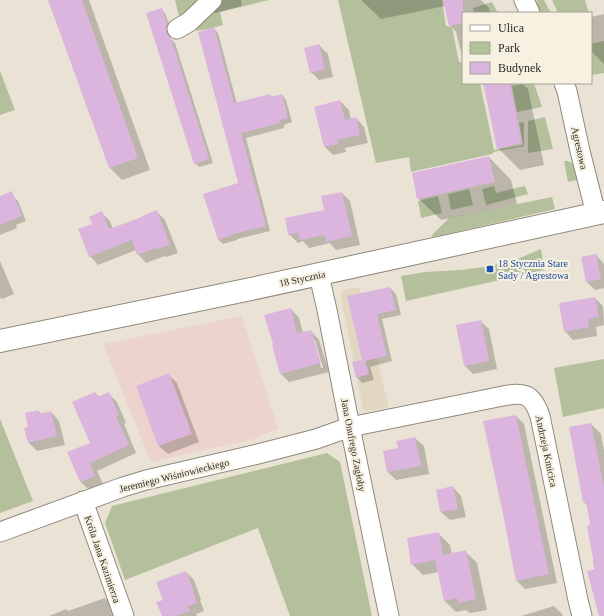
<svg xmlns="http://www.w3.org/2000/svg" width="604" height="616" viewBox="0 0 604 616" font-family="Georgia,serif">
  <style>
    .commercial { fill: #edd3ce }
    .built { fill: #e2d8c2 }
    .green { fill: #b3c09b }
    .shadow { fill: #0003; fill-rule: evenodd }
    .building { fill: #dcb5df }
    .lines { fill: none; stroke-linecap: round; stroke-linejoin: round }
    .minor-casing { stroke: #908a7c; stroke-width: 21 }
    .major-casing { stroke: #908a7c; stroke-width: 24 }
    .minor { stroke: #fff; stroke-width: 19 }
    .major { stroke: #fff; stroke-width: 22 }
    .transit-dot { fill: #1a4fb4; stroke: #f7f1e2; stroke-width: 1.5 }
    .labels { text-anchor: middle; stroke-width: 4; stroke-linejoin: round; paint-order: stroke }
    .street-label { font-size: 10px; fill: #2d2b25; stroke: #f7f1e2 }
    .transit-label { font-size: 10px; fill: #164399; stroke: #f7f1e2; text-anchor: start }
  </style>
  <rect width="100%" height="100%" fill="#eae3d5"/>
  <!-- commercial -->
  <path class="commercial" d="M242 316 278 429 254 439 151 462 103 344Z"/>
  <!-- built -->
  <path class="built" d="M359 287 389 407 368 411 363 409 341 298 342 290Z"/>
  <!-- green -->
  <path class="green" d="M175 0H269L220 12 223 25C211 28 189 37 181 22 178 15 177 7 175 0Z
    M338 0H442L446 26 452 27 459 62H463V83H480L494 150 523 145 519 123 524 122V146L494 152 492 154 411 172 409 157 376 163Z
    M537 0H544L551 13H538L536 10Z
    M552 0H585L589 13H558Z
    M492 2 498 13H474L473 8Z
    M604 41V73L591 75V44Z
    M0 71 15 110 0 115Z
    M527 83H534L542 107 517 112 512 86Z
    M545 117 553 149 528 153V121Z
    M564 161H568L574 164 581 179 568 182Z
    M494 186 496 193 525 186 528 194 486 205 482 189Z
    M469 189 473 205 451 210 448 194Z
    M438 196 442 213 421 218 418 201Z
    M552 197 555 209 434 237 431 236 449 218Z
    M541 249 544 270 406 301 401 276 425 272 462 270 484 267 486 273 496 272 495 265 515 260Z
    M604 359V408L563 417 554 368Z
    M0 419 33 501 0 513Z
    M327 453 340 462 372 616H290L258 528 125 580 105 523 112 506Z"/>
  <!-- shadow -->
  <path class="shadow" d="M49 0H89L150 170 122 180 110 168Z
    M203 0H241L242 6 215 13Z
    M361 0H481L489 8 490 13H463V60L456 32 450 25 445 6 381 19Z
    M161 9 165 13 171 30 170 34 171 39 175 43 213 163 199 167 195 163Z
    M604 14V64L591 51V17Z
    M213 28 218 33 237 104 270 95 272 98 282 95 286 100 292 122 284 125V128L246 138 270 231 237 239V240L223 244 218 239 239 184Z
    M319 45 328 54 333 77 319 80 311 72Z
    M484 83H522L528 89 544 165 520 170 498 148Z
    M340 101 349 110 351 120 356 118 364 127 368 143 345 148 346 152 333 155 325 147Z
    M489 157 511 180 517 204 441 220 418 198Z
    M342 193 350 201 360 245 336 250 330 243 309 248 303 241 298 243 289 234 325 211Z
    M13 196 18 201 26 221 16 225 17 228 0 235V201Z
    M157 212 165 220 178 253 166 257 165 256 146 263 138 254 136 250 98 265 90 256 93 224 102 213 110 221 113 229Z
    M596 255 604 264V288L595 290 587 282Z
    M0 261 14 294 2 299 0 297Z
    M390 288 396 294 401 315 382 319 392 361 370 367 374 380 362 383 357 377 363 360 348 297Z
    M595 298 603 306 604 325 596 327 597 336 573 340 565 331Z
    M291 309 299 318 303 333 311 331 319 340 329 372 289 382 281 374ZM313 340H315L323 368H321Z
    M480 321 489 329 497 369 473 374 465 366Z
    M169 375 177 383 199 442 168 454 159 446 137 386Z
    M95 393 100 397 108 393 117 402 126 423 124 424 136 453 97 471 103 484 89 490 81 482 91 443Z
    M38 411 42 414 51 412 59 421 65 445 37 451 29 443 30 428Z
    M516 416 524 424 557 583 525 589 517 581Z
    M591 424 601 434 604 451V612L593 561 594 560 592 525 588 506 584 502Z
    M415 438 424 446 429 474 396 480 388 472 399 449Z
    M453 487 461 496 466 517 450 520 441 512Z
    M439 534 450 545 452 554 466 552 477 563 487 610 470 613 466 610 456 612 445 601 439 572 423 575 412 564Z
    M186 572 194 580 201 600H200L204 611 196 614 197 616H163L164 600Z
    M105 598 112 605 114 616H49L66 609 68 611Z
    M554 606 562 614 563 616H521Z"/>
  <!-- building -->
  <path class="building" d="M48 0H82L138 158 109 168Z
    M443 0H463V23L449 26Z
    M162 8 167 25 166 29 167 34 171 38 209 159 194 164 146 13Z
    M214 27 234 103 270 94 271 97 282 94 288 118 279 120 280 123 241 133 266 226 233 234V235L218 240 203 194 238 183 198 32Z
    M319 44 325 69 310 73 304 48Z
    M483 83H510L522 143 497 149Z
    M340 100 345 120 356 117 360 135 337 140 338 144 324 147 314 107Z
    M489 156 495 182 417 199 412 173Z
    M12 191 22 216 0 225V196Z
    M342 192 352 236 326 242 325 235 300 240 298 232 288 235 285 218 324 210 321 196Z
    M157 210 170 245 157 249 156 248 137 255 132 240 89 257 78 229 92 224 89 217 102 211 109 229 142 217V216Z
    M596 254 601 279 586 282 581 257Z
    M390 287 396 310 377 314 387 356 365 361 369 374 356 378 352 362 362 360 347 296Z
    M595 297 599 317 588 319 589 327 564 332 559 303Z
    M291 308 297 333 311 330 321 363 280 374 272 345 273 344 264 315Z
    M481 320 489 361 464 366 456 325Z
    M169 373 192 434 158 446 136 386Z
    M95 392 98 397 109 392 119 415 116 416 129 445 90 463 95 476 80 482 67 452 90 443 72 402Z
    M39 410V414L51 411 57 436 28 443 24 428 28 427 25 413Z
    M516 415 549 574 516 581 503 514 483 421Z
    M591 423 604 487V616H599L587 571 595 569 587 526 590 524 586 502H583L569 427Z
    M415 437 421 466 387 472 383 451 398 448 396 441Z
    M453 486 458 509 440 512 436 490Z
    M439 532 443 555 466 550 476 599 458 603 457 598 444 601 435 560 411 565 407 538Z
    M186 571 194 591 193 592 197 603 188 606 190 611 176 616H162L156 602 163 600 156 582Z"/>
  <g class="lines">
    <defs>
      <path id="minor" d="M524 0 530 13
        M177 29 189 22 212 0
        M564 83 567 91 580 151 596 214
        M319 275 327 310 350 427 389 616
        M83 501 124 616
        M0 532 123 487 146 480 258 454 316 439 350 427 503 396C524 392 532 393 540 416L578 600 582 616"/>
      <path id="major" d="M0 341 251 289 604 212"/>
    </defs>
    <!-- minor casing -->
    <use href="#minor" class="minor-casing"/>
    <!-- major casing -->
    <use href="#major" class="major-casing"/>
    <!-- minor -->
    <use href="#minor" class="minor"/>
    <!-- major -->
    <use href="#major" class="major"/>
  </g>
  <!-- markers -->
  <rect class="transit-dot" x="486" y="265" width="8" height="8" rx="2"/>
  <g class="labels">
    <!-- street labels -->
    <g class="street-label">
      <text transform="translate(580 148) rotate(77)" y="4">Agrestowa</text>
      <text transform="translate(302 278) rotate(-12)" y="4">18 Stycznia</text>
      <text transform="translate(354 445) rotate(79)" y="4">Jana Onufrego Zagłoby</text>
      <text transform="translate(547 451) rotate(78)" y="4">Andrzeja Kmicica</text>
      <text transform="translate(174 475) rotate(-14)" y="4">Jeremiego Wiśniowieckiego</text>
      <text transform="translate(103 559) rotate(71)" y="4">Króla Jana Kazimierza</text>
    </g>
    <!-- transit labels -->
    <g class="transit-label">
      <text x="498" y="267">18 Stycznia Stare<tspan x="498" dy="12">Sady / Agrestowa</tspan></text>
    </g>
  </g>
  <!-- legend -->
  <rect x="462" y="12" width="130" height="72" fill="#f7f1e2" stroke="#a6a296"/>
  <rect x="470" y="25" width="20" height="6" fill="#ffffff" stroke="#a6a296"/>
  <text x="498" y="32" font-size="12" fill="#2d2b25">Ulica</text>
  <rect x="470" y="42" width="20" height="12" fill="#b3c09b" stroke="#a6a296"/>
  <text x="498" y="52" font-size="12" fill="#2d2b25">Park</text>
  <rect x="470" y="62" width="20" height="12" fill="#dcb5df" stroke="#a6a296"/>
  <text x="498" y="72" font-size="12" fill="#2d2b25">Budynek</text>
</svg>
